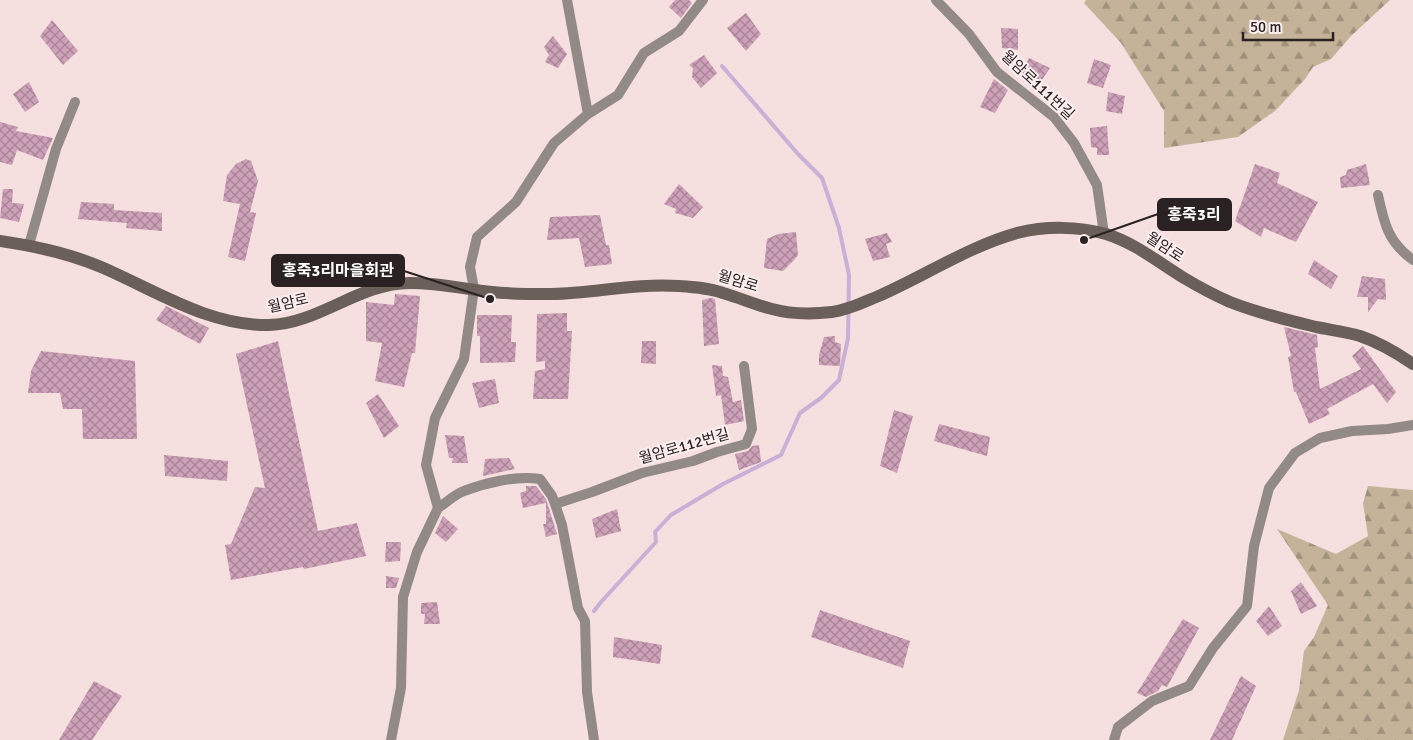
<svg xmlns="http://www.w3.org/2000/svg" width="1413" height="740" viewBox="0 0 1413 740" font-family="Signika,'Noto Sans KR',sans-serif">
  <style>
    .forest { fill: url(#forest-firs) }
    .lines { fill: none; stroke-linecap: round; stroke-linejoin: round }
    .stream { stroke: #c9b0d6; stroke-width: 4 }
    .building { fill: url(#building-cross-hatch) }
    .street { stroke: #928a86; stroke-width: 10 }
    .secondary { stroke: #6a5f59; stroke-width: 12 }
    .labels { text-anchor: middle; stroke-width: 4; stroke-linejoin: round; paint-order: stroke }
    .street-label { font-size: 15px; fill: #2a2222; stroke: #fdefef }
    .leader { fill: none; stroke: #2a2222; stroke-width: 2 }
    .callout-dot { fill: #2a2222; stroke: #fdefef; stroke-width: 2 }
    .callout { fill: #2a2222; stroke: #2a2222; stroke-width: 2 }
    .callout-label { font-size: 16px; text-anchor: middle; font-weight: bold; fill: #fff }
  </style>
  <defs>
    <pattern id="forest-firs" width="22" height="20" patternUnits="userSpaceOnUse" patternTransform="scale(1.25)"><rect width="22" height="20" fill="#c4b399"/><path d="M5 1l3.5 6h-7zM16 11l3.5 6h-7z" fill="#9f917c"/></pattern>
    <pattern id="building-cross-hatch" width="8" height="8" patternUnits="userSpaceOnUse" patternTransform="scale(1.25)"><rect width="8" height="8" fill="#cda1b8"/><path d="M0 0l8 8M0 8l8-8" fill="none" stroke="#a78395"/></pattern>
  </defs>
  <rect width="100%" height="100%" fill="#f6dfdf"/>
  <!-- forest -->
  <path class="forest" d="M1086 0H1390L1351 36 1331 59 1313 67 1305 79 1275 111 1238 137 1164 148V111L1121 43 1084 3Z
    M1368 486 1413 490V740H1283L1299 690 1304 651 1314 637 1328 605 1277 529 1336 554 1368 536 1363 503Z"/>
  <g class="lines">
    <!-- stream -->
    <path class="stream" d="M594 611 601 602 656 542 655 532 671 515 723 484 781 455 800 413 821 398 839 380 848 338 849 275 839 228 822 178 798 154 722 66"/>
  </g>
  <!-- building -->
  <path class="building" d="M675 0H689L692 3 681 18 669 7Z
    M746 13 761 34 746 51 727 28Z
    M52 20 78 51 63 65 40 36Z
    M1001 28 1018 29V50L1002 48Z
    M553 36 567 54 558 68 545 62 549 55 544 47Z
    M704 55 717 73 701 88 692 77 693 68 689 65Z
    M1029 58 1050 68 1041 81 1020 75Z
    M1094 59 1111 65 1103 88 1087 83Z
    M994 79 1008 90 995 113 980 107Z
    M29 82 39 102 25 112 13 94Z
    M1108 92 1125 96 1122 114 1106 111Z
    M0 122 18 127 16 131 53 138 43 160 17 150 12 165 0 162Z
    M1107 126 1109 155H1097V148L1091 147 1090 128Z
    M246 159 251 161 258 181 250 212 256 213 245 261 228 257 240 204 223 201 227 175 236 164Z
    M1255 164 1280 173 1277 183 1318 202 1296 242 1264 228 1261 237 1235 221Z
    M1366 164 1370 185 1341 188 1340 177 1346 175 1347 170Z
    M679 184 703 207 693 218 675 213 676 209 664 204Z
    M3 189H13L12 203 24 204 19 222 0 218Z
    M81 202 114 204V210L162 213V231L126 228 127 223 78 219Z
    M600 215 606 245H609L612 264 585 267 579 238 547 240 550 217Z
    M796 232 798 255 794 260 783 271 764 268 767 239 778 234Z
    M887 233 892 242 886 244 890 257 873 261 865 239Z
    M1314 260 1338 276 1331 289 1308 274Z
    M1362 276 1385 279 1386 300 1378 299 1368 312V297H1357Z
    M395 294 420 296 415 353H412L404 387 375 381 382 343 366 341V302L394 305Z
    M711 298 715 299 719 344 704 346 702 300Z
    M166 306 209 328 200 344 156 320Z
    M567 313V331H572L568 399H533L535 371 545 369V361L536 362 537 314Z
    M477 315H512L511 342H516L515 362 480 363V336H477Z
    M1284 327 1317 335 1318 347 1315 348 1320 389 1361 369 1352 356 1363 346 1396 392 1387 403 1373 384 1327 409 1330 414 1309 424 1296 392H1294L1288 357 1291 356Z
    M835 336V342L841 344 840 366 819 365V355L824 337Z
    M278 341 318 531 357 523 366 556 304 569 303 567 231 580 225 545 231 544 255 487 265 488 236 354Z
    M642 341H656V364L641 363Z
    M41 351 135 361 137 439H83L82 409H63L60 393H28L31 371Z
    M712 365 722 366 723 376 728 377 733 402 741 400 744 421 725 425 721 395 716 396Z
    M495 379 499 403 479 408 472 383Z
    M378 394 399 426 384 438 366 403Z
    M894 410 913 416 897 473 880 466Z
    M939 424 990 437 987 456 934 441Z
    M445 435 464 436 468 463H452L453 458H449Z
    M759 445 761 462 739 470 735 454 748 451 752 446Z
    M164 455 228 461 227 481 165 476Z
    M509 458 515 469 483 476 485 459Z
    M526 486H536L546 499 557 534 546 537 543 524H546V503L523 508 520 493 526 491Z
    M617 509 621 531 596 538 592 519Z
    M443 516 458 529 446 542 435 533Z
    M386 542H401L400 561 385 562Z
    M386 576 399 578 396 588H386Z
    M1301 582 1317 606 1301 614 1291 591Z
    M437 602 440 624H424L425 614H421V603Z
    M1269 606 1282 626 1268 636 1256 621Z
    M820 610 910 641 903 668 811 637Z
    M1183 619 1199 628 1167 687 1162 685 1158 691 1146 697 1137 693Z
    M614 637 662 645 660 664 613 657Z
    M1241 676 1256 686 1232 740H1210Z
    M94 681 122 696 92 740H59Z"/>
  <g class="lines">
    <!-- street -->
    <path class="street" d="M567 0 588 114
      M936 0 969 34 997 72 1054 117 1074 143 1097 185 1104 234
      M1378 195C1384 223 1388 242 1413 260
      M29 245 56 149 75 102
      M555 504 592 492 642 473 693 461 717 452 746 444 752 429 744 366
      M438 508C446 503 455 494 464 491 485 483 517 475 540 479L552 496 555 504 562 525 578 608 585 621 587 692 594 740
      M391 740 401 688 403 597 417 552 438 508 426 465 435 418 464 359 474 289 470 267 477 237 516 202 554 143 588 114 618 95 644 53 679 31 703 0
      M1114 740 1118 727 1152 701 1189 686 1213 648 1247 606 1254 546 1269 488 1295 453 1320 438 1352 431 1388 429 1413 425"/>
    <!-- secondary -->
    <path class="secondary" d="M0 241C35 246 68 253 101 267 155 290 208 326 269 325 319 324 360 282 411 283 438 283 465 289 492 292 512 294 532 294 552 294 595 293 636 283 679 286 694 287 709 288 723 293 740 298 756 305 772 309 790 314 814 314 832 312 849 310 866 301 881 295 926 275 970 246 1017 233 1045 226 1078 226 1106 234 1135 243 1158 262 1184 278 1199 287 1214 295 1230 302 1258 313 1287 320 1316 327 1331 330 1346 332 1360 336 1378 342 1397 353 1413 364"/>
  </g>
  <g class="labels">
    <!-- street labels -->
    <g class="street-label">
      <text transform="translate(1038 85) rotate(43)" y="5">월암로111번길</text>
      <text transform="translate(1165 247) rotate(33)" y="5">월암로</text>
      <text transform="translate(738 281) rotate(17)" y="5">월암로</text>
      <text transform="translate(288 303) rotate(-13)" y="5">월암로</text>
      <text transform="translate(684 446) rotate(-16)" y="5">월암로112번길</text>
    </g>
  </g>
  <!-- callouts -->
  <path class="leader" d="M1084 240L1158 214M490 299L404 271"/>
  <g class="callout-dot">
    <circle cx="1084" cy="240" r="5"/>
    <circle cx="490" cy="299" r="5"/>
  </g>
  <g class="callout">
    <rect x="1158" y="199" width="73" height="31" rx="5"/>
    <rect x="272" y="255" width="132" height="31" rx="5"/>
  </g>
  <g class="callout-label">
    <text x="1194" y="220">홍죽3리</text>
    <text x="338" y="276">홍죽3리마을회관</text>
  </g>
  <!-- scale -->
  <path d="M1243 32v8h90v-8" fill="none" stroke="#2a2222" stroke-width="2.5"/>
  <text x="1250" y="32" font-size="15" fill="#2a2222" stroke="#fdefef" stroke-width="4" paint-order="stroke">50 m</text>
</svg>
